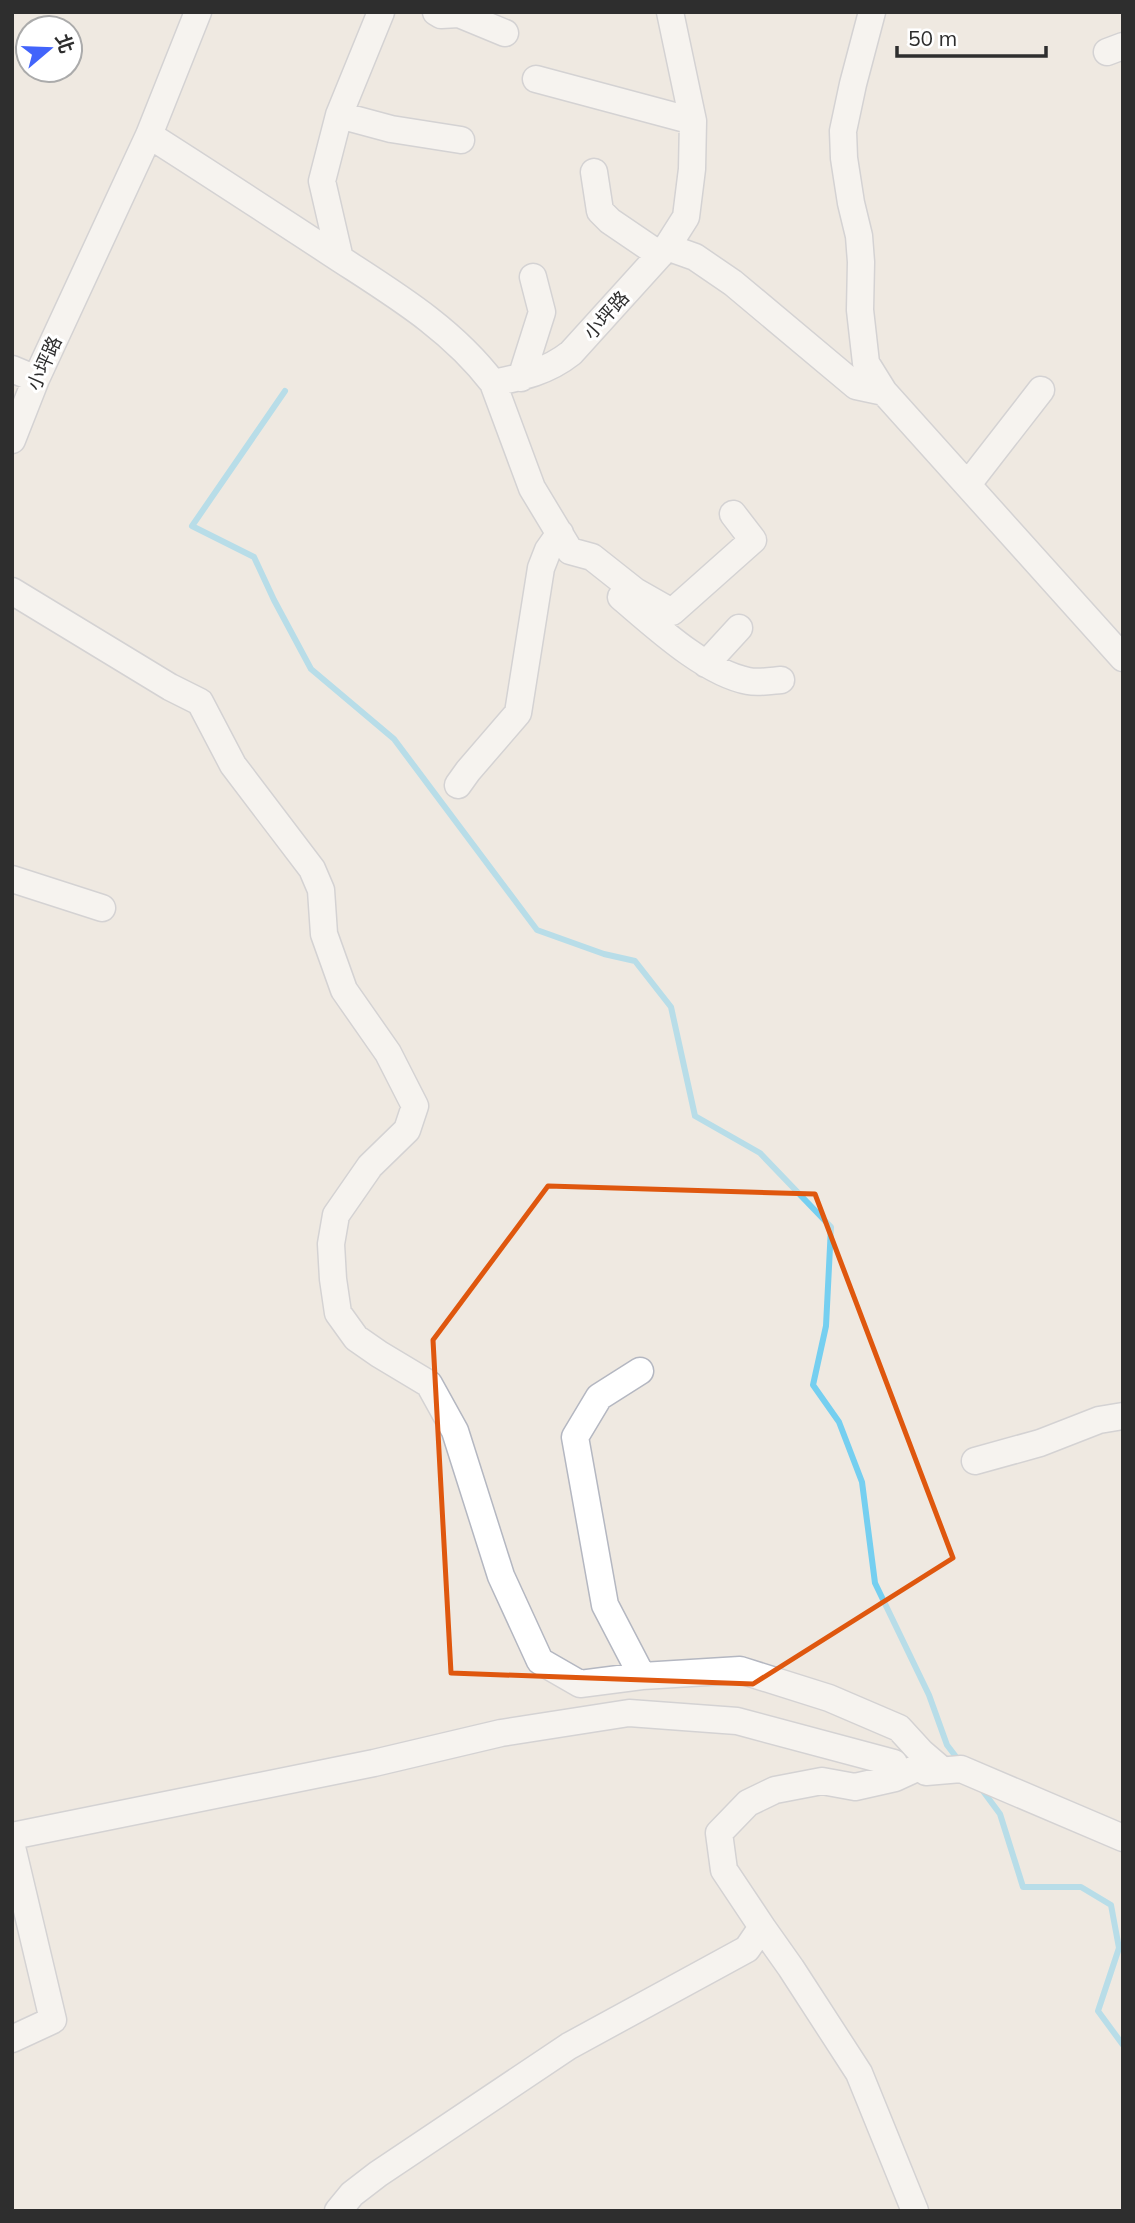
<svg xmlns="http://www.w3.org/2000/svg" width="1135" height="2223" viewBox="0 0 1135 2223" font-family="Mulish,'Noto Sans TC',sans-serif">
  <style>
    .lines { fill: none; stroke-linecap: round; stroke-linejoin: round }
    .stream { stroke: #75cff0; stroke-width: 6 }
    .minor-casing { stroke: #b4b7c1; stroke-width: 29 }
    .minor { stroke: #fff; stroke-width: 26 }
    .marked { fill: none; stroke: #df570e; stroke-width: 5; stroke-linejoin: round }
    .labels { text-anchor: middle; stroke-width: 6; stroke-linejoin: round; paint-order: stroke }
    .street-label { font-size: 19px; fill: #2e2e2e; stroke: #fff }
  </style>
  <rect width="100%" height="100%" fill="#efe9e1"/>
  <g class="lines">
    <!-- stream -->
    <path class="stream" d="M285 391 192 526 254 557 274 600 311 669 394 739 537 930 604 954 635 961 671 1007 695 1116 760 1153 831 1227 826 1326 813 1385 839 1422 862 1482 875 1583 929 1695 947 1745 960 1762
      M980 1787 1000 1814 1023 1887H1081L1111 1905 1119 1948 1098 2011 1123 2045"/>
    <defs>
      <path id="minor" d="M436 12 441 15 459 14 505 33
        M872 12 853 84 843 131 844 158 851 203 859 236 861 262 860 310 866 363 884 392 1123 658
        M1107 52 1123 46
        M536 79 693 121
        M339 115 391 129 461 140
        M149 135C209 173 268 212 328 251 387 290 449 325 493 383 522 377 547 372 571 353L667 247 686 217 692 169 693 121 670 12
        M594 172 600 211 610 221 660 255
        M667 247 695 257 733 283 856 386 884 392
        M340 259 322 181 339 115 381 12
        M12 369 36 379
        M521 378 542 312 533 277
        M493 383 532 488 570 551 592 557 635 591 672 612 753 540 733 514
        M12 440 36 379 149 135 198 12
        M968 484 1041 390
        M12 591 170 687 200 702 233 765 312 869 321 890 324 934 344 990 388 1053 415 1106 407 1130 370 1166 336 1215 331 1244 333 1279 338 1313 356 1338 379 1354 429 1384 455 1431 501 1576 540 1661 580 1684 642 1676 740 1670 829 1698 899 1728 921 1752 942 1770
        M621 597C653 624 705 673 748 681 758 683 770 681 781 680
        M706 664 739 628
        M458 785 468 771 518 713 541 568 548 550 560 533
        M12 879 102 908
        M640 1371 599 1397 575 1437 605 1605 642 1676
        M975 1461 1040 1443 1099 1420 1123 1416
        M926 1772 961 1769 1123 1838
        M12 1836 374 1763 501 1733 629 1713 737 1721 894 1763
        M12 1847 53 2020 12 2039
        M762 1927 791 1968 859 2073 915 2211
        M338 2211 352 2194 378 2174 569 2046 747 1949 762 1927 724 1870 719 1833 748 1803 775 1790 822 1781 855 1787 895 1778 921 1766 942 1770"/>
    </defs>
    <!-- minor casing -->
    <use href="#minor" class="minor-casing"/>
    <!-- minor -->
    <use href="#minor" class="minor"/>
  </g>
  <!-- marked area -->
  <path d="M0 0H1135V2223H0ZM548 1186 815 1194 953 1558 753 1684 451 1673 433 1340Z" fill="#efe9e1" fill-opacity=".55" fill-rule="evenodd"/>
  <path class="marked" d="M548 1186 815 1194 953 1558 753 1684 451 1673 433 1340Z"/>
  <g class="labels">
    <!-- street labels -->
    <g class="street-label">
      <text transform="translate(606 315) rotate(-48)" y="7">小坪路</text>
      <text transform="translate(44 363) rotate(-66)" y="7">小坪路</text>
    </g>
  </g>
  <!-- border -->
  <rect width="1135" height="2223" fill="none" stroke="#2e2e2e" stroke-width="28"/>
  <!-- north arrow -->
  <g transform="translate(49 49) rotate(71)"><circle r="33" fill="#ffffff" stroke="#ababab" stroke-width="2"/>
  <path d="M0-5L12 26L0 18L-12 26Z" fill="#4264fb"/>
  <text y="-10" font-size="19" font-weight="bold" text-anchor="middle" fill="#2e2e2e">北</text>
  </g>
  <!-- scale -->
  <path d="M897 46v10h149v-10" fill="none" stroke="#2e2e2e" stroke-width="3.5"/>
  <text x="908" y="46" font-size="21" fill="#2e2e2e" stroke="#ffffff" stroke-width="5" paint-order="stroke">50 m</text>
</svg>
